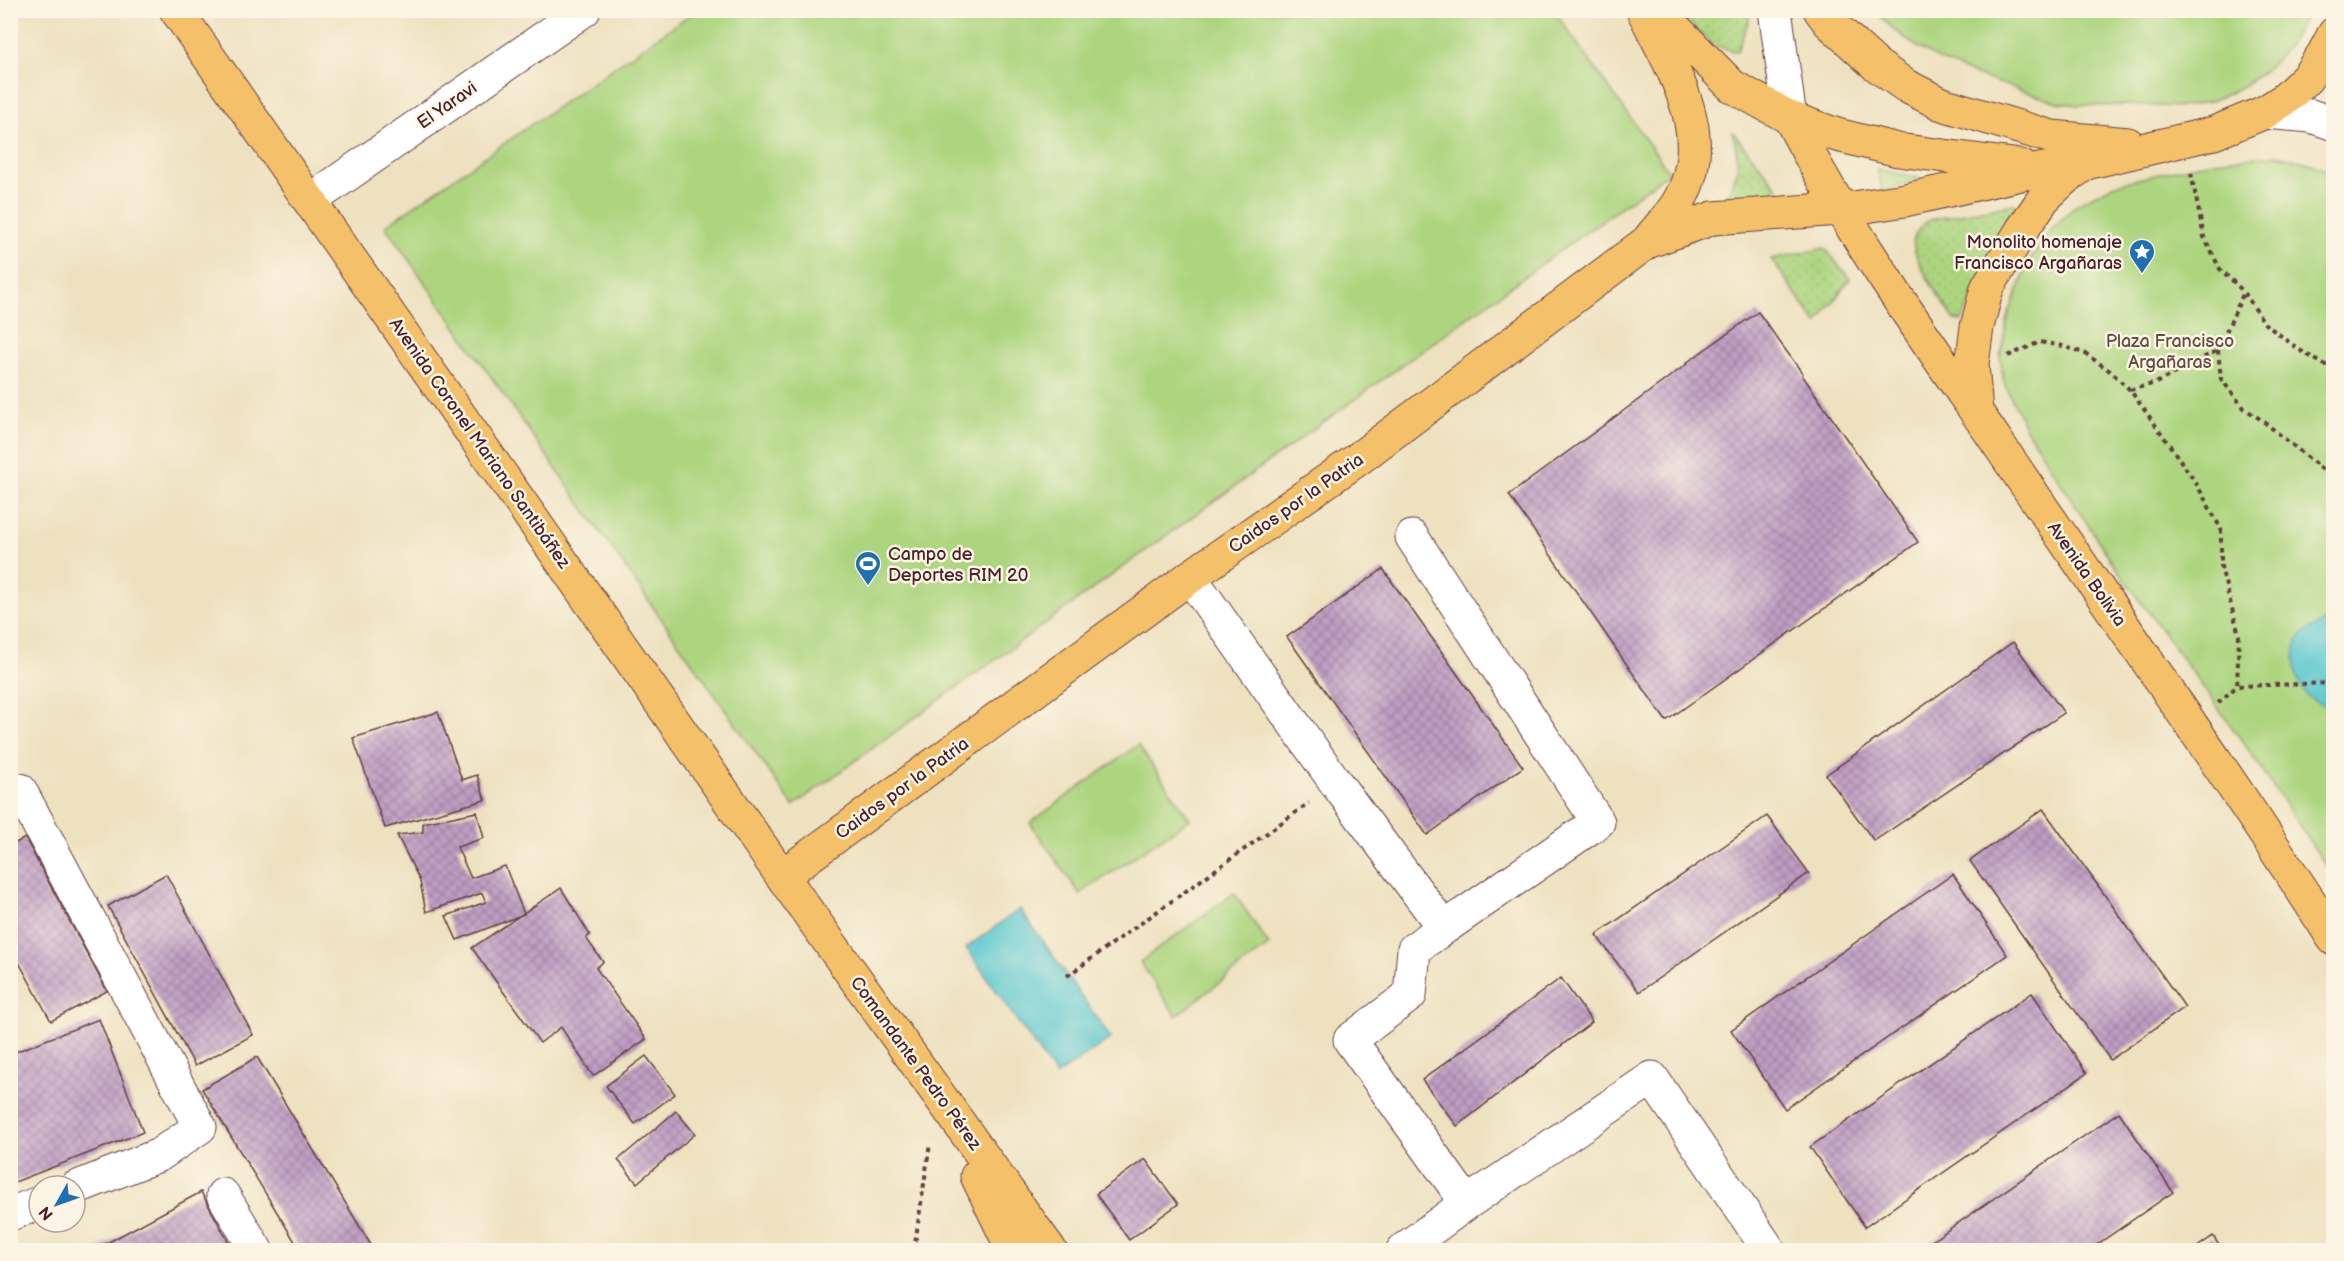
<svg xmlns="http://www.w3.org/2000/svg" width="2344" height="1261" viewBox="0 0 2344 1261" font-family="'Balsamiq Sans',sans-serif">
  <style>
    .grass { fill: url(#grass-dots); stroke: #7c7a56; stroke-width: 1.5 }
    .green { fill: #add580; stroke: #7c7a56; stroke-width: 1.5 }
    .water { fill: #59c7cf; stroke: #52737d; stroke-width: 1.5 }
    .building { fill: url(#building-cross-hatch) }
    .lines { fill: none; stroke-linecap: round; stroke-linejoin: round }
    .minor-casing { stroke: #633c41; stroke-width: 35 }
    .major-casing { stroke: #633c41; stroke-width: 35 }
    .path { stroke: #633c41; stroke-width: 4; stroke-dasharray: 4.5 4.5; stroke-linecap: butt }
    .minor { stroke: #fff; stroke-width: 33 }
    .major { stroke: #f4c16b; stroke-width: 33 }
    .labels { text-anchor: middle; stroke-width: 5; stroke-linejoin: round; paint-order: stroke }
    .street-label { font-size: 18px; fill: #4a1f2b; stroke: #fcf5e5 }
    .poi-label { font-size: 18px; fill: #4a1f2b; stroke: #fcf5e5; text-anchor: end }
    .park-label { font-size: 18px; fill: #634c40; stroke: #fcf5e5 }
  </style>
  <defs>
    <pattern id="grass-dots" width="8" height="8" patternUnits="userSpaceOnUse" patternTransform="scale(1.5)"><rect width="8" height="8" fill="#add580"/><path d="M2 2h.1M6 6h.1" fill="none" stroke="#96b66f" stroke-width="1.8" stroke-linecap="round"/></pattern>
    <pattern id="building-cross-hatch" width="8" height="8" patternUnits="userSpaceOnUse" patternTransform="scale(1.5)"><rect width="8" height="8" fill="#c09ec4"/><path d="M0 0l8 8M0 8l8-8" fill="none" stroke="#9e809f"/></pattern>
  </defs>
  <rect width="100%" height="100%" fill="#fcf5e5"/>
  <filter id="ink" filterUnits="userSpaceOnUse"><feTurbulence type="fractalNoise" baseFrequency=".0167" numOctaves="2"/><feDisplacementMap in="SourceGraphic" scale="12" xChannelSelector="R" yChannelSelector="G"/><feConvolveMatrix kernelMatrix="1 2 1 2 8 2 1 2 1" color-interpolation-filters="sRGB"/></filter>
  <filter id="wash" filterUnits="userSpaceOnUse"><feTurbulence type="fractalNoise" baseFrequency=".008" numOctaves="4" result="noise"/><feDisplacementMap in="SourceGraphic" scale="24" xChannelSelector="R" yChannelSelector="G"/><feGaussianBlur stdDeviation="1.35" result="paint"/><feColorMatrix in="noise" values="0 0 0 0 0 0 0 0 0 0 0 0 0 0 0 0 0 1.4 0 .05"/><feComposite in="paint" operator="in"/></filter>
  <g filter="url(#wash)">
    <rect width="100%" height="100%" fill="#eee1c0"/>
    <!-- grass -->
    <path class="grass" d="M1681 11H1750L1749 20 1737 51C1712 50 1695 30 1681 11Z
      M1732 131 1777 187 1780 193 1725 201 1738 169 1736 148Z
      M1877 169 1919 178 1883 193Z
      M2014 204 2019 207 2001 232 1962 321 1955 320C1944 303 1909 257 1914 238 1916 230 1923 225 1929 220Z
      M1825 248 1850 279 1817 324 1771 259Z"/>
    <!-- green -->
    <path class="green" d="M697 10 1554 11 1669 172 793 806 385 226Z
      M1876 11H2307C2289 60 2240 98 2188 106 2172 108 2154 105 2138 105 2116 105 2092 107 2069 104 2049 102 2028 92 2008 86 1958 70 1911 52 1876 11Z
      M2277 155 2309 163 2333 174V876L2250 752 2110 559 2026 429 2004 383 2000 357 2009 313 2030 260 2051 230 2077 204 2113 185 2213 161Z
      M1138 745 1190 819 1080 894 1030 823Z
      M1234 893 1269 945 1176 1016 1140 962Z"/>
    <!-- water -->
    <path class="water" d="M2330 619 2334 620V708H2331C2321 705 2313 702 2306 694 2295 681 2289 649 2301 636 2309 628 2321 624 2330 619Z
      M1020 909 1111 1038 1056 1076 966 948Z"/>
    <g id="blocks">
      <!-- building -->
      <path class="building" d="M1758 312 1803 374 1802 375 1918 542 1666 721 1509 495 1687 364 1686 363Z
        M1383 569 1523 767 1427 835 1287 637Z
        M2013 642 2064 713 1874 841 1826 775Z
        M438 712 462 780 477 775 485 800 385 828 353 738Z
        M2043 809 2185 1007 2110 1060 1970 861Z
        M477 812 484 838 457 847 471 878 505 866 524 914 457 940 446 916 486 902 482 893 426 912 420 881 397 835 423 832V823Z
        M1767 816 1809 873 1639 992 1596 935Z
        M25 838 107 991 51 1021 10 946V846Z
        M166 874 253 1035 195 1066 108 906Z
        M1953 874 2007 955 1785 1109 1731 1030Z
        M561 888 590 935 586 938 603 962 596 968 646 1039 593 1076 561 1027 540 1043 472 948Z
        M1561 978 1592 1022 1457 1126 1422 1080Z
        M2032 993 2087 1073 1865 1227 1810 1147Z
        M99 1019 143 1132 10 1184V1054Z
        M646 1056 675 1094 635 1124 606 1086Z
        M257 1057 374 1250H300L202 1089Z
        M676 1111 695 1134 637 1183 618 1160Z
        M2119 1112 2173 1192 2089 1250H1919Z
        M1145 1159 1178 1204 1129 1240 1096 1194Z
        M201 1192 233 1250H94Z
        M2213 1236 2222 1250H2193Z"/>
    </g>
  </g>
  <g filter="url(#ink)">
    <use href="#blocks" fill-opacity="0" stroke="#633c41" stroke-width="1.5"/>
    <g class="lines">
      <defs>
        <path id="minor" d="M1775 10 1790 118
          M2265 112 2311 116 2334 124
          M311 200 584 10
          M1412 537 1598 822 1444 928
          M1190 577 1336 783 1444 928 1414 949 1410 995 1350 1040 1467 1203
          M20 790 200 1127 159 1155 75 1188
          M223 1195 256 1250
          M10 1214 39 1203
          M1403 1250 1467 1203 1652 1078 1769 1250"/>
        <path id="major" d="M176 10 782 876 1050 1250
          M1643 10C1673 72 1719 138 1676 206 1667 219 1656 230 1647 242
          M1657 10 1732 86 1790 118 1837 135 1898 150 2021 166
          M1820 10 1829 22 1875 64 1906 86 1942 104 2052 137 2128 144
          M1790 118C1848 231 1923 335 1995 439 2108 605 2225 770 2334 939
          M1976 412 1972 364 1977 327 1987 288 2022 230 2044 198 2063 180 2086 163
          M782 876 1190 577 1358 459 1647 242 1713 218 1853 208 1905 200 2043 169 2086 163 2214 133 2265 112 2285 99 2307 78 2324 53 2334 34
          M977 1176 1013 1250"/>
      </defs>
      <!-- minor casing -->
      <use href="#minor" class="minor-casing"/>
      <!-- major casing -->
      <use href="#major" class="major-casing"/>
      <!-- path -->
      <path class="path" d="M2191 173 2204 237 2220 269 2244 292 2265 324 2304 353 2334 370
        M2218 350 2221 379 2244 408 2263 421 2334 479
        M2008 356 2040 342 2063 346 2086 354 2110 371 2130 390 2159 430 2196 483 2221 529V567L2239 635 2237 686
        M2130 390 2156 383 2218 350 2244 292
        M2218 703 2237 686 2334 683
        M1067 976 1309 803
        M914 1250 930 1144"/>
      <!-- minor -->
      <use href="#minor" class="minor"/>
      <!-- major -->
      <use href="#major" class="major"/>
    </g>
  </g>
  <!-- icons -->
  <defs>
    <symbol id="sight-pin" viewBox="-11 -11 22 30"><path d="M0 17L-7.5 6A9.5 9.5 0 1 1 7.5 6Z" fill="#1f6fb2" stroke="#fcf5e5"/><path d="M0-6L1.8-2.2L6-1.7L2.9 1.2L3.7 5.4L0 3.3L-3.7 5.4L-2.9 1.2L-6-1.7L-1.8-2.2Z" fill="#fff"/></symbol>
    <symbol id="stadium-pin" viewBox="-11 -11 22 30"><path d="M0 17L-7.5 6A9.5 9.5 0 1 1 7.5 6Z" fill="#1f6fb2" stroke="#fcf5e5"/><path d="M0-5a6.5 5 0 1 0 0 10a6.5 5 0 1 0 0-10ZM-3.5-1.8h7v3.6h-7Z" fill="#fff"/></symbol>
  </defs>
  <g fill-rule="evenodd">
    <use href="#sight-pin" x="2127" y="237" width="30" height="40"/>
    <use href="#stadium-pin" x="853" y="549" width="30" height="40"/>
  </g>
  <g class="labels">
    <!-- street labels -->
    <g class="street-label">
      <text transform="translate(447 105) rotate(-35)" y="6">El Yaravi</text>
      <text transform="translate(480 443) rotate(55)" y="6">Avenida Coronel Mariano Santibáñez</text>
      <text transform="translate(1296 503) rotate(-35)" y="6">Caidos por la Patria</text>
      <text transform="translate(2087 574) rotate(55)" y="6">Avenida Bolivia</text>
      <text transform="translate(902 788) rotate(-36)" y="6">Caidos por la Patria</text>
      <text transform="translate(916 1063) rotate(54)" y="6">Comandante Pedro Pérez</text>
    </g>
    <!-- poi labels -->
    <g class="poi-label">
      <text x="2122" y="248">Monolito homenaje<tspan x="2122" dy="21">Francisco Argañaras</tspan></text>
      <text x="888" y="560" text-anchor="start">Campo de<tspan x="888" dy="21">Deportes RIM 20</tspan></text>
    </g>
    <!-- park labels -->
    <g class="park-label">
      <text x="2170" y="347">Plaza Francisco<tspan x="2170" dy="21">Argañaras</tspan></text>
    </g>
  </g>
  <!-- margin -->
  <rect width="2344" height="1261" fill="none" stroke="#fcf5e5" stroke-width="36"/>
  <!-- north arrow -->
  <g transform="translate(57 1204) rotate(230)"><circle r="28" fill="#fcf5e5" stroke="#b59f9b" stroke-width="1.5"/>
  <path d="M0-4.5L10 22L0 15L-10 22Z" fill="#1f6fb2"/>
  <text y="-9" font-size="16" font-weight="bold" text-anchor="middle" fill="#4a1f2b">N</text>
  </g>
</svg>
